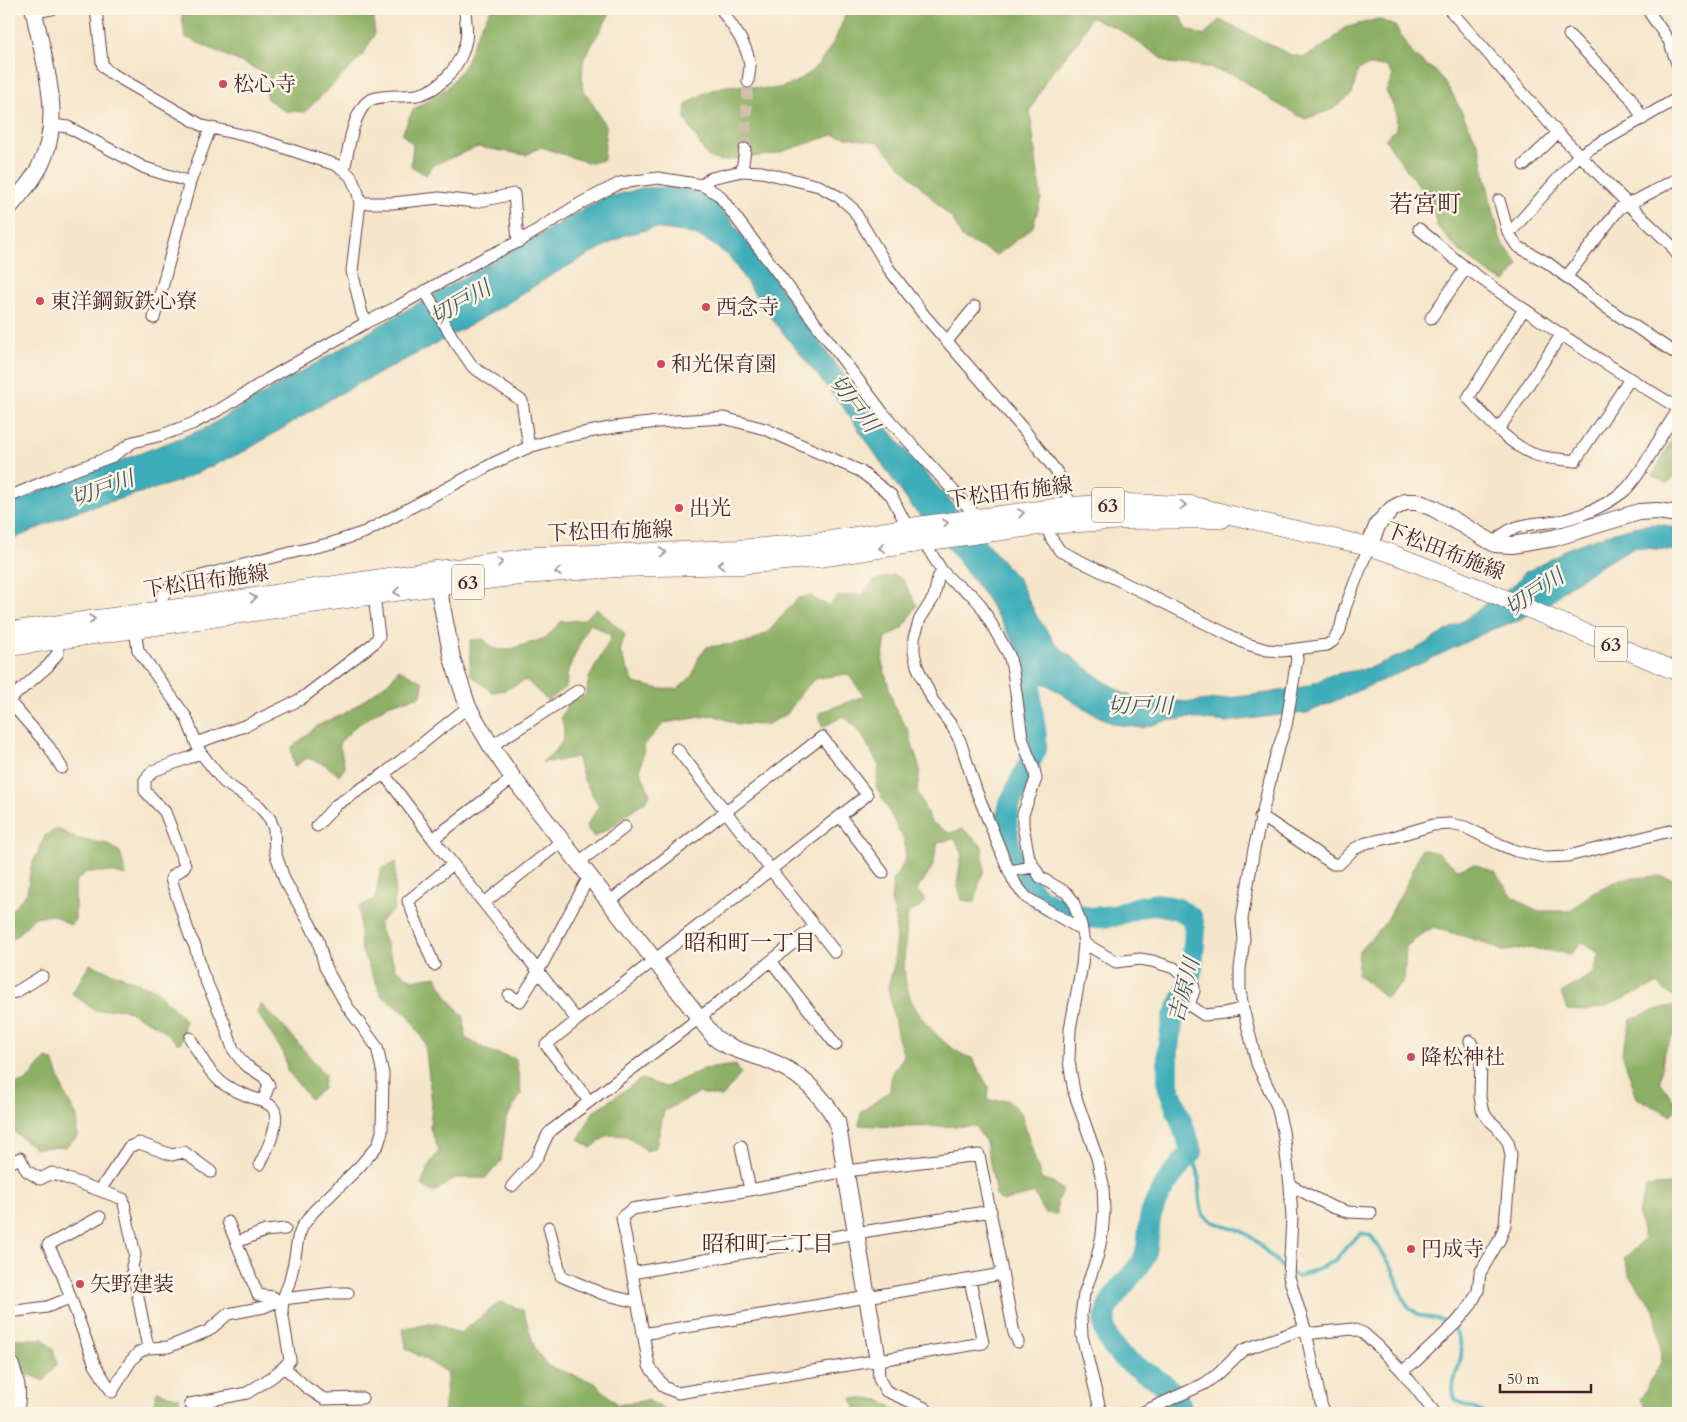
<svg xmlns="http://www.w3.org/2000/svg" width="1687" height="1422" viewBox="0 0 1687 1422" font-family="Cardo,'Noto Serif JP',serif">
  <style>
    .forest { fill: #8cb065; stroke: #6b6848 }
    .water { fill: #3dadb9; stroke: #446672 }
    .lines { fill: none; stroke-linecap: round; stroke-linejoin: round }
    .stream { stroke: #3dadb9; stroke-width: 4 }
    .river { stroke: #3dadb9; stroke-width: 22 }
    .street-tunnel { stroke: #d3beab; stroke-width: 11; stroke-dasharray: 11 5.5; stroke-linecap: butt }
    .street-casing { stroke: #643d43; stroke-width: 13 }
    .secondary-casing { stroke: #643d43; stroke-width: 18 }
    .primary-casing { stroke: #643d43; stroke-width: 19 }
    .street { stroke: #fff; stroke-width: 11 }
    .secondary { stroke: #fff; stroke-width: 16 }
    .primary { stroke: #fff; stroke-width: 18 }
    .oneway { stroke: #ae9aa0 }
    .poi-dot { fill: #d1495b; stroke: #fcf5e5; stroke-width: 2 }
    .labels { text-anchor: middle; stroke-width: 5; stroke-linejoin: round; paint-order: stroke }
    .shield { fill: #fcf5e5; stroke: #7f5f63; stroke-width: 1 }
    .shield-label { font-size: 20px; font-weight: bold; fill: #4a1f2b }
    .poi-label { font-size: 21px; fill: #4a1f2b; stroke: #fcf5e5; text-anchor: start }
    .street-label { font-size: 21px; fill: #4a1f2b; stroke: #fcf5e5 }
    .water-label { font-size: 22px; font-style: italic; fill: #455864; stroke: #fcf5e5 }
    .neighbourhood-label { font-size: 22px; fill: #4a1f2b; stroke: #fcf5e5 }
    .quarter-label { font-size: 24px; fill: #4a1f2b; stroke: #fcf5e5 }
  </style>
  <rect width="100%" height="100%" fill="#fcf5e5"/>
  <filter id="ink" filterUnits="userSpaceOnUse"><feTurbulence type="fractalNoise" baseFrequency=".02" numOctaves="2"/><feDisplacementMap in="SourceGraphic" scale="10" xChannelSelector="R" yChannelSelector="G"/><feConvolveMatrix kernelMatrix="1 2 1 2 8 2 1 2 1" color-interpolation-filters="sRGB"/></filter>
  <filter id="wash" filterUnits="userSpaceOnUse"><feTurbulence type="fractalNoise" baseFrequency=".0096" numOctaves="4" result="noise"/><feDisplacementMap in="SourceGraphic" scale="20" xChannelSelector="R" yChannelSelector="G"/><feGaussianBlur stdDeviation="1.12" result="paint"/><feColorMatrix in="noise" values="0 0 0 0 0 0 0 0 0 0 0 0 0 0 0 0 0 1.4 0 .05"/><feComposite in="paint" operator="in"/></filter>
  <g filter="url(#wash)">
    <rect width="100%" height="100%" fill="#f5e6cb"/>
    <!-- forest -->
    <path class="forest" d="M181 9H374V35L363 55 305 112 285 111 266 98 269 75 185 37Z
      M491 9H608L609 15 583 60 582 87 606 126 604 160 589 163 541 147 526 155 478 147 433 165 426 175 411 166 413 145 402 134 413 110 447 88 465 65 478 32Z
      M847 9H1176L1188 30 1204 36 1219 20 1291 55 1305 57 1330 42 1344 28 1378 19 1395 26 1414 56 1438 73 1453 95 1479 146 1490 198 1501 241 1519 265 1505 282 1493 276 1457 249 1437 226 1432 205 1385 139 1396 129 1397 114 1386 91 1393 76 1386 66H1368L1358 70 1352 94 1333 109 1305 119 1274 102 1237 76 1202 66 1169 63 1117 28 1090 17 1079 40 1047 78 1030 111 1041 198 1033 227 997 255 962 238 954 221 878 142 833 135 775 154 720 161 707 156 685 119 686 105C705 91 722 83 746 86 754 87 765 90 773 89 815 82 835 47 847 9Z
      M1678 429V474L1667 483 1652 476Z
      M893 575 902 578 917 605 903 628 886 638 882 662 894 706 908 730 920 770 917 791 931 822 949 833 963 829 982 846 984 870 979 883 975 902 962 900 957 883 962 854 955 839 938 842 932 868 917 890 925 901 919 908 908 912C904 964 895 992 935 1033 946 1044 957 1054 972 1058L989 1088 988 1101 1007 1100 1021 1113 1041 1179 1054 1183 1063 1190 1057 1202V1214L1045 1213 1034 1193 1002 1202 996 1195 986 1142 975 1126 898 1127 859 1125 861 1112 890 1091 891 1075 904 1056 898 1038 888 987 895 961 896 918 891 901 893 881 906 859 904 840 876 786 879 766 861 733 844 716 822 727 819 713 864 696 848 674 817 678 804 689 787 714 766 725 738 724 713 715 664 723 645 744 640 770 650 794 646 801 629 812 613 826 594 837 586 827 599 806 584 780 577 757 558 761 542 762C560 746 569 742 561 717L569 702 586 695 589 678 612 636 589 623 568 670 566 687 548 701 526 680 505 690 492 692 470 674V640L484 639 494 649 508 650 546 638 560 622 583 620 597 608 625 634 620 652 634 683 661 689H678L692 676 699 657 707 647 751 642 769 631 798 598 811 596 820 602 830 605 837 597 863 594 874 581Z
      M399 669 423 682 421 696 390 704 357 725 339 743 345 768 339 775 324 764 307 758 294 767 291 748 317 726 347 712 389 682Z
      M57 829 78 839 107 844 120 852 126 876 111 872H86L75 882V920L70 925 54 915 35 917 18 935 9 941V913L27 893 31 867 45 836Z
      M1421 849 1438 853 1457 869 1474 864 1495 872 1512 896 1536 911H1570L1593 892 1621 879 1659 876 1678 880V1001L1657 984 1606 1006 1585 1011 1567 1010 1561 993 1594 973 1599 954 1583 942 1570 954 1530 948 1503 951 1479 941 1433 927 1406 946 1404 981 1386 998 1357 974 1359 951 1386 922 1410 877Z
      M396 862 394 910 378 923 396 969 412 980 436 976 448 998 464 1017 465 1038 489 1051 516 1059 521 1094 506 1119 501 1161 486 1178H455L433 1193 421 1184 431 1162 439 1151 430 1128 432 1103 425 1043 408 1015 382 996 361 949 359 907 375 899 381 869Z
      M90 964 156 990 185 1020 181 1042 177 1043 159 1027 122 1008 95 1011 72 993Z
      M261 1004 294 1038 325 1075 323 1089 310 1099 287 1070 284 1054 257 1012Z
      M1678 1004V1027L1664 1051 1660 1081 1678 1107 1671 1115 1637 1098 1622 1053 1631 1020 1651 1011Z
      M46 1058 53 1060 65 1095 77 1117V1137L65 1147 35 1148 9 1128V1085L26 1082Z
      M736 1065 741 1074 722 1097 699 1093 664 1111 656 1147 647 1151 627 1136 608 1135 591 1148 579 1139 593 1112 641 1079 666 1087 704 1069Z
      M1678 1184V1413H1648L1641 1399 1661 1362 1660 1341 1655 1310 1630 1276 1624 1259 1644 1239 1638 1214 1646 1187Z
      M500 1302 523 1310 535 1349 548 1366 595 1383 618 1405 648 1400 671 1413H443L448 1373 406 1348 403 1328 436 1323 459 1334Z
      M9 1339H43L53 1349 57 1364 44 1381C26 1372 24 1373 9 1385Z
      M157 1391 179 1398 180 1413H151Z
      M852 1398 880 1400 902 1413H857Z"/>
    <!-- water -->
    <path class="water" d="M675 187 695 191 710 197 729 217 831 358 903 447 1019 580 1037 617 1058 646 1102 680 1125 694 1143 699 1191 702 1262 694 1308 686 1331 675 1369 668 1416 649 1464 620 1516 583 1524 573 1559 555 1564 550C1587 542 1645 517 1668 526 1672 527 1675 529 1678 531V551L1634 547 1600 566 1569 586 1552 601 1517 621 1491 630 1424 662 1307 713 1272 716 1226 722 1187 718 1165 721 1142 728 1114 724 1084 709 1048 685 1042 683 1023 668 1021 654 983 593 936 532 911 506 843 407 771 318 729 256 705 239 684 232 654 228 625 235 550 276 500 308 447 338 339 394 245 451 177 482 72 513 9 541V503L204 429 398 315 604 198 643 188Z"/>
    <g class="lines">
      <!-- stream -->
      <path class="stream" d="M1192 1152 1198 1172 1200 1202 1203 1215 1213 1222 1240 1230 1254 1239 1284 1269 1298 1277 1335 1261 1347 1246 1361 1233 1371 1236C1378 1246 1386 1257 1392 1268 1399 1281 1400 1300 1412 1310 1431 1326 1452 1307 1461 1346 1464 1359 1454 1374 1453 1388 1453 1391 1454 1396 1455 1399L1464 1405 1485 1413"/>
      <!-- river -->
      <path class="river" d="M1040 661C1020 695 1038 715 1036 749L1010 803 1006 819 1010 851 1023 880 1039 898 1067 913 1090 918 1114 916 1139 907 1157 904 1178 909 1192 918 1195 931 1192 967 1187 988 1173 1019 1168 1048V1085L1192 1152C1175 1170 1158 1191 1151 1215 1147 1229 1150 1246 1143 1260 1141 1264 1137 1268 1134 1272 1115 1295 1091 1318 1113 1347 1133 1374 1175 1377 1183 1413"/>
    </g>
  </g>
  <g filter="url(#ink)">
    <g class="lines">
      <!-- street-tunnel -->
      <path class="street-tunnel" d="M745 149 748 82"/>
      <defs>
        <path id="street" d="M34 9V12L52 9
          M96 9 102 62 103 66 109 72 203 126 255 138 336 165 344 170 351 177 358 193 360 203 352 271 362 314 367 322
          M721 9C732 27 748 44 750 66 750 72 748 77 748 82
          M1449 9 1558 133 1627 203 1671 245 1678 256
          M1647 9 1669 41 1678 66
          M1569 35 1630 97 1643 119
          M52 125 68 127 145 168 190 182
          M1524 165 1558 133
          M344 170C349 149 351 121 365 104 372 96 385 97 394 96 402 96 410 96 417 95 442 90 462 63 466 40 468 29 465 19 465 9
          M742 171 745 149
          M702 185 711 178 742 171 762 172 819 186 839 197 853 209 889 269 924 315 1025 431 1056 471 1065 485 1070 512
          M1499 200 1508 232 1517 246 1548 263 1607 308 1678 355
          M360 203H393L439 198 475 202 514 194 518 242
          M1419 229C1436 242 1451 257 1469 270 1536 319 1606 365 1678 408
          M1508 232 1514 228 1579 155 1678 98
          M1567 276 1619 209 1627 203 1637 200 1678 178
          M425 291 454 340 473 367 522 401 529 447
          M1524 309 1468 398C1487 418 1507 443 1533 454 1546 459 1562 459 1575 461L1630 379
          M154 318 190 182 210 129
          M1431 318 1466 268
          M947 341 975 307
          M1498 429 1503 423 1561 335
          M9 497 53 478 113 456 133 442 162 435 194 423 224 407 268 379 367 322 393 309 484 258 518 242 581 203 620 183 658 178 702 185 719 195 883 413 979 519
          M1045 521 1051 538 1060 551 1247 644 1267 650 1282 651 1327 645 1333 641 1340 630 1345 608 1369 546
          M1495 544C1509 520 1540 525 1564 520 1584 515 1606 505 1623 492 1632 485 1639 472 1646 462 1656 444 1667 427 1678 410
          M942 571 938 578 934 597 920 619 914 638V652L917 666 933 701 952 726 960 741 976 790 1009 871 1033 867
          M160 610 163 595 174 583 286 554 332 543 365 532 494 463 529 447 563 437 615 427 658 422 724 418 765 429 860 471 891 495 908 528 929 550 942 571 953 582 972 595 980 604 1009 655 1013 671 1022 737 1027 752 1034 769 1036 779 1023 814V826L1029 858 1040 877 1067 893 1073 901 1081 925 1084 943 1082 965 1070 1029 1069 1061 1074 1092 1097 1158 1103 1184 1104 1212 1102 1235 1097 1258 1084 1294 1081 1315 1082 1336 1101 1413
          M134 623 138 650 186 717 200 752 224 782 259 806 270 819 274 829 275 852 285 881 309 922 318 940 325 967 347 1006 377 1047 383 1074 382 1132 378 1145 359 1167 313 1212 302 1227 298 1238 294 1263 289 1283 283 1299 282 1311 290 1360 284 1367 272 1377 247 1393 190 1404
          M1295 650 1297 659 1286 726 1276 755 1254 849 1242 919 1244 939 1240 969V990L1243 1008 1257 1064 1277 1106 1283 1131 1290 1185 1292 1218 1289 1277 1306 1332 1323 1413
          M9 700 48 666 58 653 57 634
          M9 701 49 747 62 768
          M196 743 247 725 301 699 374 643 379 636 374 596
          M491 746 579 690
          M677 749 835 952
          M200 752 191 757 153 771 145 780V791L165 812 185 865C181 873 175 871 171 879L190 936 195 946 202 972 224 1022 233 1049 244 1064 264 1077 269 1085 263 1101
          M384 774 433 839 577 1020 867 795 822 737 609 902
          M840 816 883 873
          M1260 817 1269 821 1333 864H1339L1354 849 1366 843 1393 837 1433 825 1450 824 1465 827 1499 844 1516 851 1545 857 1568 856 1678 829
          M317 826 336 805 384 774 468 707
          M433 839 513 778
          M579 862 625 827
          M1009 871 1016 885 1027 898 1082 930
          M484 903 562 841
          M1084 943 1116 962 1140 959 1152 961 1174 968 1194 987V991L1189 1005 1204 1015 1225 1013 1243 1008
          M771 961 836 1045
          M434 965 408 901 453 864
          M9 993 16 992 42 976
          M509 995 520 1001 538 972 585 884 591 879
          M577 1020 546 1045 589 1101
          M190 1038C199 1054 207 1070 221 1082 229 1089 239 1092 248 1096 255 1099 267 1101 272 1107 283 1118 266 1152 260 1164
          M741 1146 750 1190
          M9 1163 20 1158 27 1171 40 1179 52 1173 123 1199 135 1255 132 1266 148 1348
          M1290 1185 1332 1207 1348 1212 1371 1213
          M512 1186 537 1158 548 1134 552 1130 699 1018 815 926
          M100 1190 129 1147 139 1143 172 1155 184 1152 211 1172
          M100 1217 48 1245 61 1271 95 1365 112 1392 130 1362 139 1352 148 1348 168 1347 208 1331 228 1314 264 1307 283 1299 333 1293H348
          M228 1222 258 1295 273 1297 279 1301
          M549 1227 561 1276 603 1294 636 1302
          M237 1242 265 1231 285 1229
          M632 1273 856 1233 991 1211
          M970 1280 983 1343 678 1393 664 1387 649 1366 622 1217 632 1209 750 1190 846 1171 979 1155 1014 1333 1018 1342
          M9 1312 47 1307 70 1298
          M642 1334 767 1314 1002 1274
          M9 1356C18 1373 23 1394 17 1413
          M878 1361 879 1379 886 1391 925 1408 930 1413
          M284 1367 307 1388 324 1399 362 1398
          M1402 1371 1416 1361 1456 1323 1470 1306 1478 1291 1480 1273 1500 1239 1505 1225 1511 1155 1508 1142 1498 1128 1487 1118 1482 1109 1480 1096 1481 1061 1470 1041
          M1141 1413 1204 1384 1218 1374 1243 1350 1297 1331 1314 1333 1352 1329 1363 1333 1379 1347 1402 1371 1435 1413"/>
        <path id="secondary" d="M9 208C19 195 32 182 39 168 65 119 44 63 34 12
          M1369 546 1378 524 1392 509 1405 502H1417L1433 508 1495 544 1512 545 1554 538 1639 512 1657 511 1678 514
          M436 575 452 658 468 707 491 746 513 778 715 1038C730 1049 747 1053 765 1059 798 1071 819 1091 837 1121L878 1361"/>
        <path id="primary" d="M9 631 186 607 436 570 474 566 537 556 739 549 819 542 917 526 1069 506 1126 503 1191 505 1243 518 1369 546 1398 556 1489 592 1678 672
          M9 647 438 586 537 574 617 568 741 565 819 558 930 541 1046 525 1127 520 1222 519"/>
      </defs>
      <!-- street casing -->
      <use href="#street" class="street-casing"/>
      <!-- secondary casing -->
      <use href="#secondary" class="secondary-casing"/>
      <!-- primary casing -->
      <use href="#primary" class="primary-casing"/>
      <!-- street -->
      <use href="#street" class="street"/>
      <!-- secondary -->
      <use href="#secondary" class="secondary"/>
      <!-- primary -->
      <use href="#primary" class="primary"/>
    </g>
    <!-- one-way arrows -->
    <defs><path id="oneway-chevron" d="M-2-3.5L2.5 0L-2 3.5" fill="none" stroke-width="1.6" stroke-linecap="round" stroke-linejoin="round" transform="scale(1.25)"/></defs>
    <g class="oneway">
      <use href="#oneway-chevron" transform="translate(1183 505) rotate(2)"/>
      <use href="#oneway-chevron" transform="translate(1021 513) rotate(-8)"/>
      <use href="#oneway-chevron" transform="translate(945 523) rotate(-7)"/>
      <use href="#oneway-chevron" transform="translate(882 548) rotate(171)"/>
      <use href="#oneway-chevron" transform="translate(662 552) rotate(-2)"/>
      <use href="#oneway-chevron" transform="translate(500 562) rotate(-9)"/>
      <use href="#oneway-chevron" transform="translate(721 565) rotate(178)"/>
      <use href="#oneway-chevron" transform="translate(558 572) rotate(176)"/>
      <use href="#oneway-chevron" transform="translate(397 592) rotate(171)"/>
      <use href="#oneway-chevron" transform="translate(253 598) rotate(-8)"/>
      <use href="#oneway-chevron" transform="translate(92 619) rotate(-8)"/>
    </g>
  </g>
  <!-- markers -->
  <g class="poi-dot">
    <circle cx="223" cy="84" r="5"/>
    <circle cx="40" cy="301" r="5"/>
    <circle cx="706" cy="307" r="5"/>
    <circle cx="661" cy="364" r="5"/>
    <circle cx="679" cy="508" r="5"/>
    <circle cx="1411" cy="1057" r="5"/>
    <circle cx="1411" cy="1249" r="5"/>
    <circle cx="80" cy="1284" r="5"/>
  </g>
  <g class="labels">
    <!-- shield labels -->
    <g class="shield">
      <rect x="1092" y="487.5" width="32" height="35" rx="4"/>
      <rect x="452" y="564.5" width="32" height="35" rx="4"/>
      <rect x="1595" y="626.5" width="32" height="35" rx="4"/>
    </g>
    <g class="shield-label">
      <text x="1108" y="512">63</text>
      <text x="468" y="589">63</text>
      <text x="1611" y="651">63</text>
    </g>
    <!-- poi labels -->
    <g class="poi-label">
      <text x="233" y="91">松心寺</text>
      <text x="50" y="308">東洋鋼鈑鉄心寮</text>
      <text x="716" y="314">西念寺</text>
      <text x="671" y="371">和光保育園</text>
      <text x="689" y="515">出光</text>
      <text x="1421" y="1064">降松神社</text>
      <text x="1421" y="1256">円成寺</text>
      <text x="90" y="1291">矢野建装</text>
    </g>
    <!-- street labels -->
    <g class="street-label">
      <text transform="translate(1010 492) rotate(-7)" y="7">下松田布施線</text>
      <text transform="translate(610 531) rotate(-2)" y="7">下松田布施線</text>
      <text transform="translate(1445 551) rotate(21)" y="7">下松田布施線</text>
      <text transform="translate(206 581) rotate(-8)" y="7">下松田布施線</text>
    </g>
    <!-- water labels -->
    <g class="water-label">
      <text transform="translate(460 302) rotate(-30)" y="8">切戸川</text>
      <text transform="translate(855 403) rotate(53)" y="8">切戸川</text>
      <text transform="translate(102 488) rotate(-20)" y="8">切戸川</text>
      <text transform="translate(1534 592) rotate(-34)" y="8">切戸川</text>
      <text x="1140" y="713">切戸川</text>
      <text transform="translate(1183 990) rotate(-75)" y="8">吉原川</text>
    </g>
    <!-- neighbourhood labels -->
    <g class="neighbourhood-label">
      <text x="750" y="950">昭和町一丁目</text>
      <text x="768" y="1251">昭和町二丁目</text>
    </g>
    <!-- quarter labels -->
    <g class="quarter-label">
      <text x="1425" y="212">若宮町</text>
    </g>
  </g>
  <!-- margin -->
  <rect width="1687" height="1422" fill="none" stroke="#fcf5e5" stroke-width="30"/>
  <!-- scale -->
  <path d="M1500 1384v8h91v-8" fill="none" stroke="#4a1f2b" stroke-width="2.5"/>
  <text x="1507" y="1384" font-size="15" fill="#4a1f2b" stroke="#fcf5e5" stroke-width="4" paint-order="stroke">50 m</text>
</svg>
